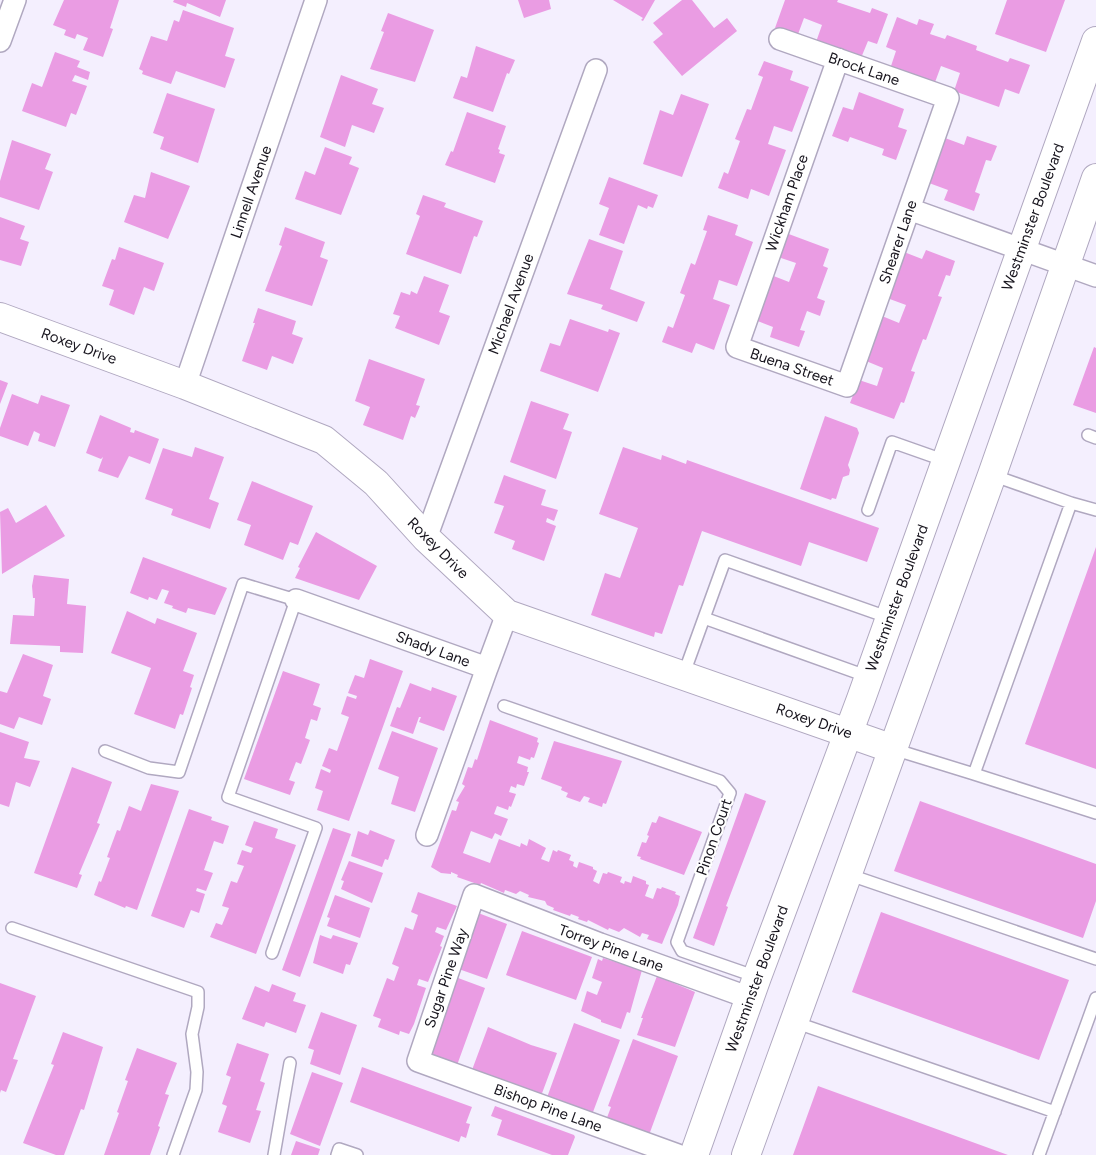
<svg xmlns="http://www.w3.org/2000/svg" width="1096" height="1155" viewBox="0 0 1096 1155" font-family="Figtree,sans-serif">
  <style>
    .building { fill: #ea9ce3 }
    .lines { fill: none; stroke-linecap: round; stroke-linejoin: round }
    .lane-casing { stroke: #b0a8c0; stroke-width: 14 }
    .street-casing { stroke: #b0a8c0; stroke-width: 24 }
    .secondary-casing { stroke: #b0a8c0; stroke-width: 30 }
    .primary-casing { stroke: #b0a8c0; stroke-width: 30 }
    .lane { stroke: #fff; stroke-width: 11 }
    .street { stroke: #fff; stroke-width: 21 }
    .secondary { stroke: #fff; stroke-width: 28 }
    .primary { stroke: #fff; stroke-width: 28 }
    .labels { text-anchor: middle; stroke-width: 4.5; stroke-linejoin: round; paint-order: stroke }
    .street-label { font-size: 15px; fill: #17141d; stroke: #fff }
  </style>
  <rect width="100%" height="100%" fill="#f4effe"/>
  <!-- building -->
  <path class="building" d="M64 0H119L110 28 113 29 103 57 83 50 88 38 77 34 75 39 64 35 66 30 53 25Z
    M174 0H226L220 17 187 3 186 7 173 2Z
    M518 0H549L551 9 524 18Z
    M613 0H655L643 21 641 20 643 18Z
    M682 0H692L714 28 727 18 737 31 682 76 653 42 663 34 653 23Z
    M785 0H838L837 2 870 13 872 8 888 14 877 44 868 41 861 58 816 42 822 25 804 18 797 37 775 28Z
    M1007 0H1065L1046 52 995 34Z
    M183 10 234 28 225 56 235 59 225 88 176 71 171 84 142 74 143 71 139 69 151 36 167 41 174 20 179 22Z
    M388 13 434 30 415 82 370 69 384 32 381 31Z
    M897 17 917 25 919 19 934 24 930 34 945 39 947 35 977 46 976 50 1008 62 1010 58 1030 65 1019 94 1005 89 999 107 954 91 960 73 941 66 934 85 890 69 896 51 886 47Z
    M476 46 515 60 509 74 507 73 493 112 453 98 461 76 467 78Z
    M55 52 80 61 77 67 90 72 88 80 75 75 72 81 87 86 76 115 71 113 66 127 22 111 32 83 42 87Z
    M764 61 793 71 790 80 809 87 792 132 774 126 768 144 786 150 769 196 751 189 748 199 718 188 724 172 728 174 740 141 735 139 747 109 751 110 763 77 758 75Z
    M341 75 378 89 372 104 384 108 374 133 352 125 345 147 320 137Z
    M859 92 904 109 898 127 907 130 896 160 882 155 884 149 850 137 848 142 832 136 843 107 853 110Z
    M167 93 215 109 198 163 160 149 164 137 153 133Z
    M681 94 709 104 682 177 643 164 660 110 673 115Z
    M467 112 506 126 498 149 500 150 499 153 505 155 495 183 445 165 451 151 453 152Z
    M967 136 997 146 991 161 986 160 975 192 980 194 974 211 944 200 948 190 929 183 945 138 964 145Z
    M12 140 51 154 45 169 53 172 39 210 0 197V181Z
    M325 147 352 157 349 164 359 168 341 215 295 199 305 171 315 175Z
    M151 172 190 186 168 239 124 222 134 195 145 198Z
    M609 177 658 195 653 208 648 206 647 209 638 205 624 244 599 235 609 208 599 204Z
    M423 195 446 203 444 207 483 221 477 237 474 236 461 274 406 254 420 216 416 214Z
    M708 215 738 225 735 235 753 242 737 286 719 280 713 299 730 305 714 350 696 343 692 353 662 342 668 326 673 328 685 295 680 293 691 263 695 265 707 231 703 230Z
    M0 217 25 226 20 239 29 242 21 266 0 260Z
    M285 227 325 242 320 257 328 260 312 306 265 291 282 246 279 245Z
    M786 233 829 249 823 266 828 268 817 298 825 301 820 316 807 311 800 330 805 331 799 347 770 337 773 327 755 320 771 275 789 282 796 263 778 257Z
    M589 239 623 251 610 289 645 302 637 322 601 309 603 305 567 294Z
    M119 247 164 263 154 291 144 287 134 315 109 305 114 290 102 286 112 259 115 260Z
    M926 250 955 261 950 276 946 275 938 296 942 297 926 340 923 339 911 371 915 372 904 403 901 402 894 419 850 403 859 380 877 386 883 368 866 361 882 316 899 323 906 305 887 298 904 252 922 259Z
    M424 276 449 285 439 312 450 316 439 345 395 328 400 316 393 314 401 292 410 295 411 291 417 294Z
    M258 308 296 321 292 334 303 338 293 364 272 356 267 370 242 361 255 323H253Z
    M570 319 608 332 609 329 620 333 598 392 540 371 550 343 560 346Z
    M1094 347 1096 348V413L1073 405Z
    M369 359 425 379 416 405 420 406 415 418 411 416 403 440 363 425 370 407 355 401Z
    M0 380 8 383 0 404Z
    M12 394 38 404 41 395 70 405 55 447 38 441 40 434 34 431 28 446 0 436V428Z
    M531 401 569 414 563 429 572 432 556 479 510 462Z
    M100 415 131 428 130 432 134 433 135 430 159 439 150 464 129 456 118 478 98 471 103 457 101 459 86 453Z
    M825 416 857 428 859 433 848 465 850 470 849 475 843 477 836 499 832 498 831 500 800 489Z
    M195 447 224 457 209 499 219 503 210 529 171 515 173 509 145 499 163 448 192 457Z
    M623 447 661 460 662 455 686 464 687 460 879 528 867 562 809 542 801 566 702 531 683 586 679 585 662 634 655 632 654 637 591 615 605 573 620 578 638 528 599 514Z
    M504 475 546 490 541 505 558 510 554 521 547 518 546 522 556 526 544 561 512 549 515 541 494 533 504 506 494 503Z
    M252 481 313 506 298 545 290 542 283 560 244 545 251 525 237 520Z
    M46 505 65 536 2 574 0 512 8 508 16 523Z
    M316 532 377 566 359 600 295 578 300 568 298 567Z
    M1096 547V769L1025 744Z
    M143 557 227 588 215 615 188 608 186 613 172 608 173 606 164 603 169 591 162 589 157 600 149 597 148 600 130 593Z
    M34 575 69 579 67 604 86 606 83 653 60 652V646L10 644 13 615 34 616 35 598H33L32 586Z
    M127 611 155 624 157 618 197 633 183 671 194 675 190 687 192 688 183 715 180 714 175 729 134 714 151 668 111 653Z
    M23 654 53 665 43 696 51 699 42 725 19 717 14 729 0 724V691L7 693Z
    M370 659 403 671 349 821 317 810 323 791 315 788 321 769 330 773 331 770 322 766 329 748 337 751 349 717 341 714 347 696 356 699 357 696 348 693 355 675 364 678Z
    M283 671 320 684 313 705 321 708 317 721 311 719 305 738 310 740 301 764 296 762 289 780 295 782 290 795 244 779Z
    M410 683 431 691 432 687 457 696 444 731 419 722 421 717H419L413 734 390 726 397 707 400 708Z
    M490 720 538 738 537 742 539 743 534 758 531 757 530 760 519 756 517 763 528 767 527 772H529L524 786 517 784 516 788 511 786 509 792 516 794 511 807 509 806 508 810 497 806 494 814 508 819 501 836 495 833 492 839 471 831 463 853 490 863 499 839 520 847 521 843 527 846 529 839 546 848 541 859 549 862 553 850 557 852 558 850 571 855 569 860 574 862 573 866 577 868 579 862 593 867V869L597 871 593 881 599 884 603 873 607 874 608 872 622 877 620 882 624 884 625 881 631 883 633 876 646 881V884L649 885 645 896 653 899 657 888 661 889 662 887 676 892 675 894 680 896 678 905 662 944 647 939 649 935 642 933 640 937 624 928 619 932 609 928 608 930 588 920 587 922 578 919 579 917 571 914 570 916 553 910 554 908 547 905 545 901 528 897 529 895 520 891 516 894 505 890 504 893 481 883 480 885 457 877 458 875 451 872V874L441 873 431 867 452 810 456 811 459 802 456 801 465 786 462 784 468 767 472 768 475 759 477 760Z
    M392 731 438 748 415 812 391 804 399 777 378 769Z
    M0 732 29 742 24 758 40 761 30 787 16 782 9 807 0 804Z
    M554 741 622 761 606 804 603 803 602 807 588 802 590 798 584 796 580 802 566 797 568 793 561 790 562 787 541 779Z
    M72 767 112 782 97 823 100 824 79 874 82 875 77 888 34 873Z
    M151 784 179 791 137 910 126 906 125 908 94 895 99 881 101 882 110 858 107 857 117 830 120 831 129 806 141 811Z
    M745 793 766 801 726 906 728 907 714 946 693 938Z
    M920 801 1096 864V901L1083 938 894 871Z
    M189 809 212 817 211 820 229 826 223 844 214 841 204 870 213 873 206 891 197 888 196 891 205 894 199 913 191 910 184 928 151 916Z
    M659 816 702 832 684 875 640 859 641 857 637 856 642 842 646 843 649 836 651 837 647 835 652 822 656 823Z
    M254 821 278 829 275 838 296 845 256 954 210 937 216 923 222 925 229 908 222 906 231 881 237 883 244 866 237 864 242 850 251 853 253 848 245 845Z
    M333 828 351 834 300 977 282 970Z
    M370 830 395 840 388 860 385 859 382 867 351 856 358 831 368 835Z
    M349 861 383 873 372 903 341 889 344 881 341 880Z
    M418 892 457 906 446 930 437 927 435 932 444 936 440 946 442 947 428 982 419 979 417 985 426 988 414 1024 409 1034 400 1031 399 1035 378 1027 381 1019 373 1016 387 978 394 981 399 967 392 964 405 927 413 930 418 915 411 912Z
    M335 895 370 908 360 938 327 926 330 918 327 917Z
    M473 911 507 924 487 979 453 967Z
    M881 912 1069 980 1039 1060 852 992Z
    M522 931 592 957 576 1000 506 975Z
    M320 935 331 939 333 935 358 943 350 965 346 964 343 974 313 963Z
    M603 958 642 970 630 1013 627 1012 621 1029 601 1022V1020L581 1011 587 991 597 995 602 982 592 978 598 959 602 961Z
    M450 975 485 988 456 1068 427 1057Z
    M657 976 695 992 675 1047 637 1035 643 1018H641Z
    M0 983 36 996 13 1059 18 1060 6 1092 1 1090 0 1093Z
    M272 984 296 993 293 1001 306 1005 296 1033 266 1022 264 1027 242 1019 255 986 269 992Z
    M321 1012 357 1025 340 1075 310 1064 314 1050 308 1048Z
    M574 1023 620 1040 590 1120 545 1103Z
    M488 1027 531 1045 557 1053 541 1096 472 1070Z
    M63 1032 103 1047 84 1110 81 1109 64 1155H56L23 1143 54 1065 51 1064Z
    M633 1039 678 1056 649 1135 605 1123 611 1107 608 1106Z
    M237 1043 269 1054 260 1081 265 1083 256 1110 261 1111 250 1143 218 1132 227 1106 222 1104 231 1077 226 1075Z
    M137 1048 177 1063 165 1094 169 1095 158 1126 160 1127 150 1155H104L119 1113 117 1112 128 1081 125 1080Z
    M362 1067 472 1107 466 1123 470 1124 466 1138 461 1136 459 1142 350 1102Z
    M312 1072 343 1083 320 1146 290 1134Z
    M818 1086 1008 1155H793Z
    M495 1106 574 1135 575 1137 568 1155H552L497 1135 502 1120 491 1116Z
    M296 1141 320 1149 318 1155H291Z"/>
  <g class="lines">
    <defs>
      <path id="lane" d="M1088 435 1096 438
        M1071 503 1096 510
        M868 510 892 442 946 461
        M704 618 869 677
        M683 676 725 560 890 618
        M504 706 720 781 730 793 677 942 682 951 757 977
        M893 749 974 774 1071 503 992 475
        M105 751 149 768 179 772 243 584 296 600 228 797 316 828 272 953
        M974 774 1096 813
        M847 874 1096 959
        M12 928 198 992V1007L192 1034 197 1072 196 1090 173 1155
        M794 1022 1055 1112
        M274 1155 290 1063
        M337 1155 339 1149 357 1155
        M1039 1155 1096 998"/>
      <path id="street" d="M780 39 948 98 847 386 737 347 838 59
        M0 41 15 0
        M909 209 1096 276
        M185 385 316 0
        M426 538 596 70
        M296 600 487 668 427 835
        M487 668 507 614
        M678 1155 418 1061 474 895 600 944 750 998"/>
      <path id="secondary" d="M0 317 185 385 324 440 376 483 426 538 507 614 893 749"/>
      <path id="primary" d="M694 1155 757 977 861 699 1096 41
        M746 1155 992 475 1096 178"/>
    </defs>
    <!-- lane casing -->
    <use href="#lane" class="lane-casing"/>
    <!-- street casing -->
    <use href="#street" class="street-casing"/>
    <!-- secondary casing -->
    <use href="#secondary" class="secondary-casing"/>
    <!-- primary casing -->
    <use href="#primary" class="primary-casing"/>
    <!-- lane -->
    <use href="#lane" class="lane"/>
    <!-- street -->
    <use href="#street" class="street"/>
    <!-- secondary -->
    <use href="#secondary" class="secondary"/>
    <!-- primary -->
    <use href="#primary" class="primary"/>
  </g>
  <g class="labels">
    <!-- street labels -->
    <g class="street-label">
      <text transform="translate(864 69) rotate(19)" y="5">Brock Lane</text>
      <text transform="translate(251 192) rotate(-71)" y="5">Linnell Avenue</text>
      <text transform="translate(787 203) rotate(-71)" y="5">Wickham Place</text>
      <text transform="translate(1033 217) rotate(-70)" y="5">Westminster Boulevard</text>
      <text transform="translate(898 242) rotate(-71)" y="5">Shearer Lane</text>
      <text transform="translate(511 304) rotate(-70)" y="5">Michael Avenue</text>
      <text transform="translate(79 346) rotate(20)" y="5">Roxey Drive</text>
      <text transform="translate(792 367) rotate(19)" y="5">Buena Street</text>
      <text transform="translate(438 548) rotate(45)" y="5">Roxey Drive</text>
      <text transform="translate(897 598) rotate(-70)" y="5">Westminster Boulevard</text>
      <text transform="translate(433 649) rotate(20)" y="5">Shady Lane</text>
      <text transform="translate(814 721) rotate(19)" y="5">Roxey Drive</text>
      <text transform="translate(714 837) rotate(-71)" y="5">Pinon Court</text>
      <text transform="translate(611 948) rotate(20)" y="5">Torrey Pine Lane</text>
      <text transform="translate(446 978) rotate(-71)" y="5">Sugar Pine Way</text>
      <text transform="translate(757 979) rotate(-70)" y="5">Westminster Boulevard</text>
      <text transform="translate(548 1108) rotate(20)" y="5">Bishop Pine Lane</text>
    </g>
  </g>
</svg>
